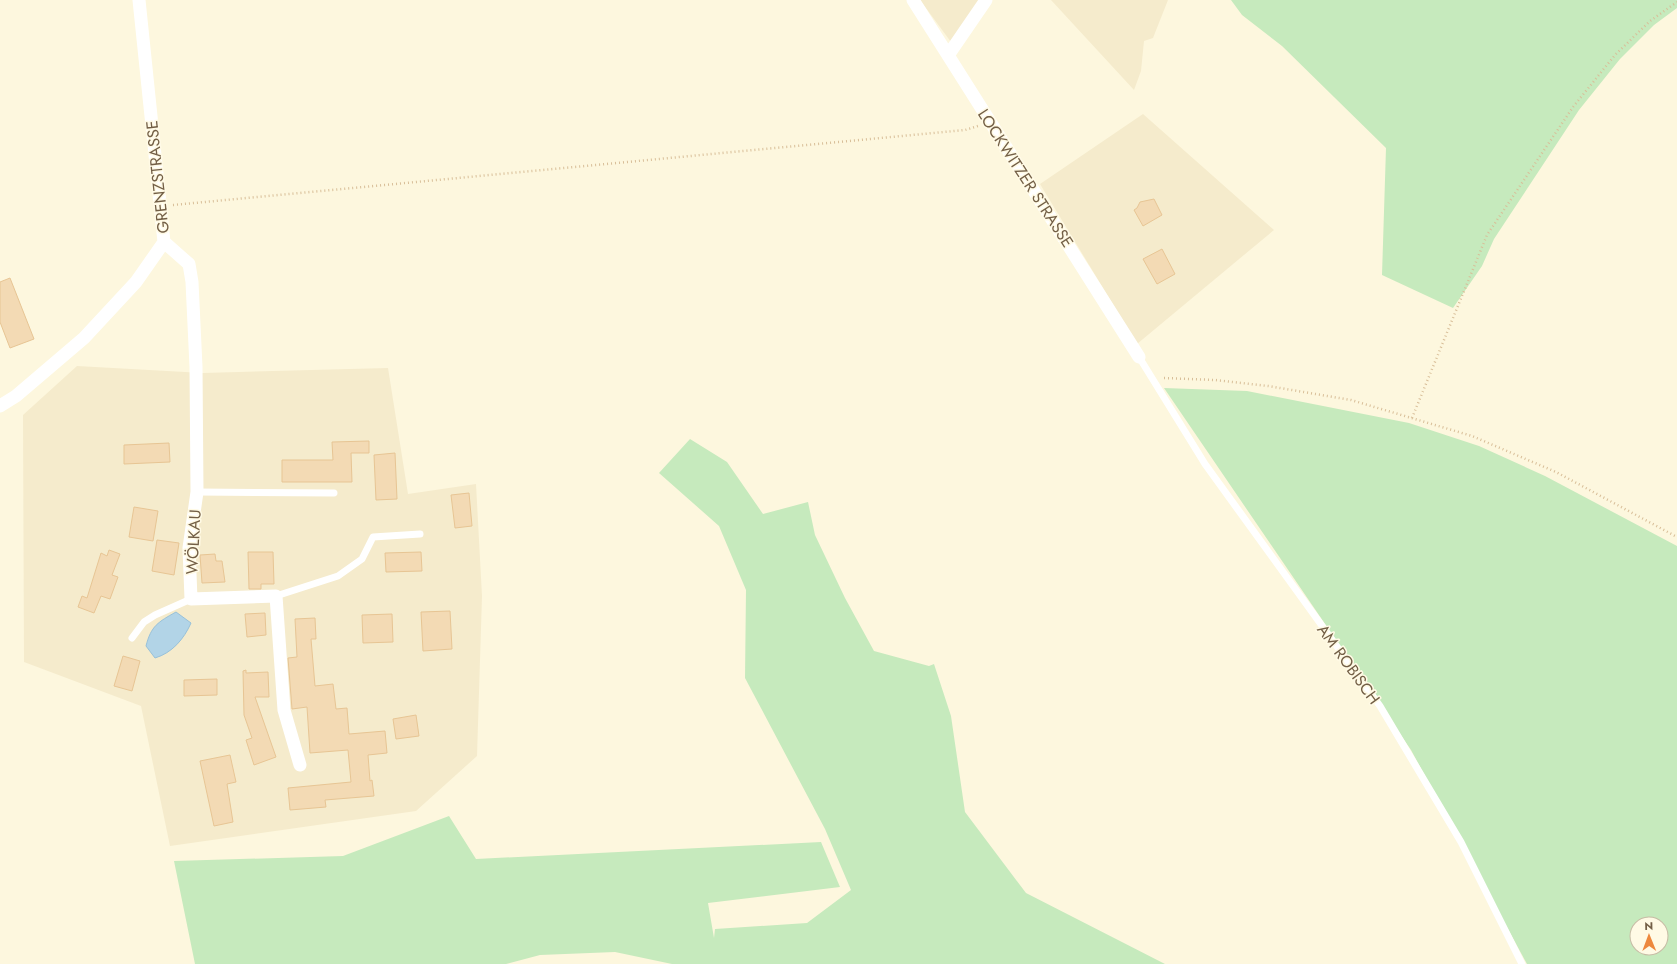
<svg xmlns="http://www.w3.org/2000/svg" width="1677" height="964" viewBox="0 0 1677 964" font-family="Jost,sans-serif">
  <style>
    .residential { fill: #f5ebcc }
    .green { fill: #c6eabd; fill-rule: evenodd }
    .water { fill: #b2d4e7; stroke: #98c1d9 }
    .building { fill: #f3dab4; stroke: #e7c594 }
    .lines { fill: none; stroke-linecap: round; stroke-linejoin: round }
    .path { stroke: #d8be98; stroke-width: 2.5; stroke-dasharray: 1 3; stroke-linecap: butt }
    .service { stroke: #fff; stroke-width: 7 }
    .minor { stroke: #fff; stroke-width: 13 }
    .labels { text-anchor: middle; stroke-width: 3; stroke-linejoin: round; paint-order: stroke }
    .street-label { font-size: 16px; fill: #735f46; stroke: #fffae5 }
  </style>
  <rect width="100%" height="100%" fill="#fdf7de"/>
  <!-- residential -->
  <path class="residential" d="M920 0H981L951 42Z
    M1051 0H1168L1153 38 1144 41 1141 71 1134 90Z
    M1143 114 1274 230 1137 344 1040 184Z
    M77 366 203 373 388 368 408 494 476 484 482 596 477 756 416 811 170 846 141 706 24 662 23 415Z"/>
  <!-- green -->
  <path class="green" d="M1231 0H1677V8L1654 25 1620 59 1579 110 1494 239 1482 266 1453 308 1382 275 1386 148 1282 46 1242 15Z
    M1164 388 1247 391 1409 423 1479 446 1545 476 1677 546V964H1527L1411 750ZM1637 924H1661V948H1637Z
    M690 439 727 462 763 514 808 502 815 535 845 598 874 651 929 666 934 664 951 716 965 812 1026 893 1165 964H672L615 952 540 955 506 964H195L174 861 343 856 449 816 476 859 821 842 840 887 708 903 714 938 715 929 807 923 851 890 825 829 745 678 746 590 719 526 659 473Z"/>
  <!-- water -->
  <path class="water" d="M176 612 191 623C184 639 172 653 155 658L146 646C151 626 158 622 176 612Z"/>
  <!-- building -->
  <path class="building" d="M1154 199 1162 215 1143 226 1134 210 1137 208 1140 202Z
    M1162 249 1175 274 1157 284 1143 259Z
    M10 278 34 339 10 348 0 322V282Z
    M369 441V453H351L352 482H282V460H333L332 442Z
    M169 443 170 462 124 464V445Z
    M395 453 397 499 376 500 374 455Z
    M469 493 472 526 455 528 451 495Z
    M134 507 158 511 153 541 129 537Z
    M157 540 179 543 174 575 152 571Z
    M109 550 120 554 112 575 118 577 110 599 101 596 94 613 78 607 82 596 87 598 101 553 107 556Z
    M248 552H273L274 584H261V589H249Z
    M421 552 422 571 386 572 385 553Z
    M215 554 216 561H222L225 582 202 583 200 555Z
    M450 611 452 649 423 651 421 612Z
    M265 613 266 635 247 637 245 614Z
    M392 614 393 642 363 643 362 615Z
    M315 618 316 639H311L315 686 333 684 336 709 347 708 349 734 385 731 387 753 368 755 370 781 372 780 374 796 325 800 326 807 290 810 288 788 351 782 348 750 310 753 307 707 292 709 288 658 297 657 295 619Z
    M123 656 140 661 132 691 114 686Z
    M246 670V673L268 672 269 697H255L276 757 254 765 246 740 252 738 244 715 243 671Z
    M217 679V695L184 696V680Z
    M416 715 419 736 396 739 393 719Z
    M230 755 236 782 227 784 233 822 214 826 200 761Z"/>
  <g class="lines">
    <!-- path -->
    <path class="path" d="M173 205 965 130 978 126
      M1164 378 1215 380 1268 386 1351 400 1472 436 1556 472 1677 537
      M1412 418 1487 235 1573 107 1615 55 1650 21 1677 2"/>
    <!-- service -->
    <path class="service" d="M1139 357 1205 464 1380 706 1461 842 1522 964
      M197 492 334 493
      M276 596 338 576 362 559 373 537 420 534
      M132 638 144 622 155 615 191 599"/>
    <!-- minor -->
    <path class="minor" d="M913 0 1139 357
      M949 54 986 0
      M164 242 189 264 192 282 196 367 197 492 189 548 191 599 276 596 284 710 300 765
      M0 406 16 396 84 338 136 282 164 242 139 0"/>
  </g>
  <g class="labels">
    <!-- street labels -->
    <g class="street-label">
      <text transform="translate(157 177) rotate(-96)" y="6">GRENZSTRASSE</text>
      <text transform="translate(1026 178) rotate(57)" y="6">LOCKWITZER STRASSE</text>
      <text transform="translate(193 542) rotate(-87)" y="6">WÖLKAU</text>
      <text transform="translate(1349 664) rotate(54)" y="6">AM ROBISCH</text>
    </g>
  </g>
  <!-- north arrow -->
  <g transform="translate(1649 936) rotate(359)"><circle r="19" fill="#fffae5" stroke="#c7bca5"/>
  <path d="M0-3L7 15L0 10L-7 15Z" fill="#ed883d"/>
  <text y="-6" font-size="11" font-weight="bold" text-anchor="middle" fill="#735f46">N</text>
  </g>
</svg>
